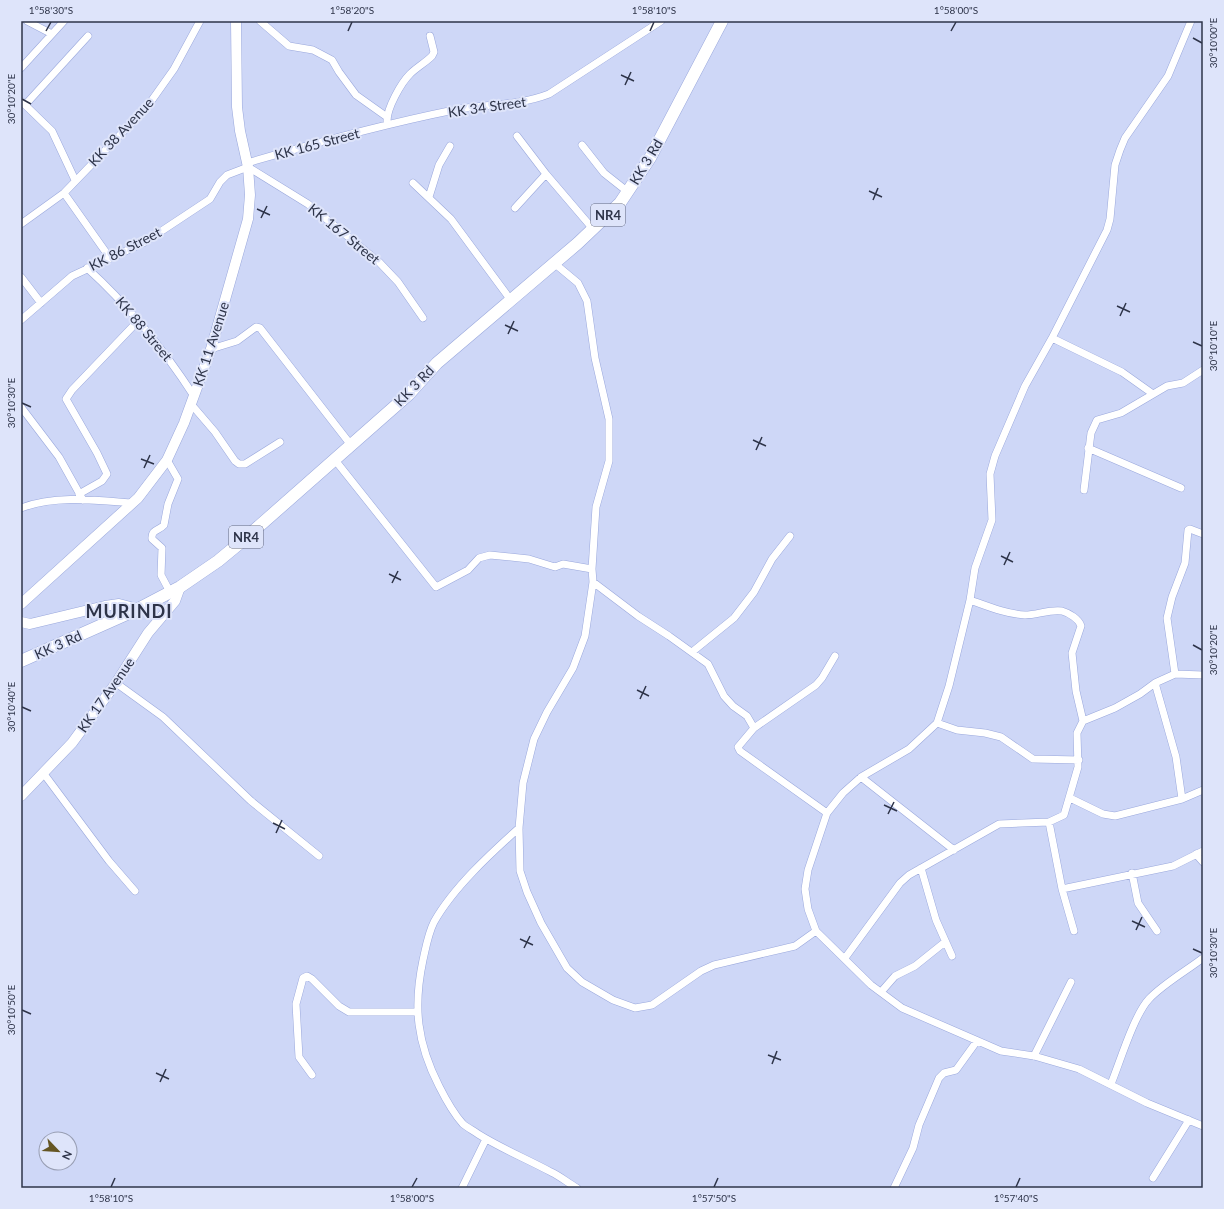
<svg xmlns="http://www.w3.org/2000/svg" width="1224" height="1209" viewBox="0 0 1224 1209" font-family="Lato,sans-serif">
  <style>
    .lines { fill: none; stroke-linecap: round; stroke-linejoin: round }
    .street-casing { stroke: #9aa8dc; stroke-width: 8 }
    .secondary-casing { stroke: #9aa8dc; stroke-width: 11 }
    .highway-casing { stroke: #9aa8dc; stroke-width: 13 }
    .street { stroke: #fff; stroke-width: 7 }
    .secondary { stroke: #fff; stroke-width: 10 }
    .highway { stroke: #fff; stroke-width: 12 }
    .ticks { fill: none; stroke: #2e3449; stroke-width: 1.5 }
    .labels { text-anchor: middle; stroke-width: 4; stroke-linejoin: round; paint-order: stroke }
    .shield { fill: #dee4fa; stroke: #63697e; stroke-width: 1 }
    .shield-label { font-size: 13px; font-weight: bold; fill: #2e3449 }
    .street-label { font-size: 14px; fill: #2e3449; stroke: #dee4fa }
    .district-label { font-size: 18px; font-weight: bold; letter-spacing: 1px; fill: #2e3449; stroke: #dee4fa }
    .neatline { fill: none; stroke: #2e3449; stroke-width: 1.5 }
    .ticks-label { font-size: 10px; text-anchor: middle; fill: #2e3449 }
  </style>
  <rect width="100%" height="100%" fill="#ced7f7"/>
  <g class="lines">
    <defs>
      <path id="street" d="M27 21 52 34
        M260 21 289 46 313 50 332 60 339 72 356 95 387 117
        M1191 21 1168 76 1125 138 1120 150 1115 165 1110 219 1107 230 1052 338 1025 386 995 456 990 474 992 520 975 568 970 600 949 686 937 723 909 749 861 777 843 793 827 813 808 870 805 889 808 909 816 931 871 985 902 1008 1001 1051 1034 1056 1079 1069 1147 1103 1203 1126
        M21 68 64 21
        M21 101 52 131 75 180
        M25 105 88 36
        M387 121C387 108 401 83 410 74 417 67 425 63 432 56L434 52 430 36
        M517 136 546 174
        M582 145 604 173 628 192
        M247 163C315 143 384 124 454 110 486 104 518 106 549 94L661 21
        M413 183 451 219 510 299
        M64 193 110 258
        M429 197 439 165 450 146
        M515 208 546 174 593 229
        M21 224 64 193 147 107 174 69 200 21
        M554 263 578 283 587 301 595 358 609 419V461L596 507 592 569 593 582 585 636 573 668 547 712 534 739 523 783 519 828 520 871 527 892 541 923 567 968 582 982 613 1000 635 1008 652 1005 701 971 714 965 795 946 816 931
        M87 268C128 305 164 350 194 396
        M21 277 41 303
        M21 320 72 276 145 242 210 199 220 182 227 175 248 167 308 204 379 262 398 282 423 318
        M1052 338 1122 372 1153 394
        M211 349 237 341 256 327 260 328 351 445
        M191 404 215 432 235 461 239 464H245L280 442
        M21 407 59 457 83 500
        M1088 448 1181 488
        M167 460 178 479 168 504 164 525C159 531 151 529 152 539L162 548 161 575 170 592
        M335 460 436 587 468 570 479 558 490 555 529 559 555 567 563 564 592 569
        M1084 490 1091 433 1097 420 1121 413 1167 386 1183 383 1203 370
        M79 494 102 481 107 474 97 453 66 399 72 390 137 322
        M21 508C56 495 95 500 132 503
        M593 582 638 616 669 636 708 664 724 696 733 706 747 716 754 728 738 747 740 751 827 813
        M970 600C987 606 1006 614 1025 615 1037 615 1050 609 1062 611 1069 613 1079 619 1081 626L1072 653 1076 691 1083 721
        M692 652 734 618 754 592 772 559 790 536
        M1175 674 1167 618 1172 597 1185 563 1188 530 1190 529 1203 534
        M116 683 163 717 251 801 319 856
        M1155 683 1176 757 1182 799
        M937 723 957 730 985 733 1001 737 1033 759 1079 760
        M754 728 816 685 822 678 835 656
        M44 774 109 861 135 891
        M861 777 954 850
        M1070 798 1103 814 1115 816 1182 799 1203 790
        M1049 822 1062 889 1074 931
        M519 828C490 854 453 888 434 922 428 934 426 947 423 960 413 1007 417 1043 439 1086 446 1100 453 1113 463 1124 468 1128 474 1131 478 1134 502 1149 527 1159 551 1172 560 1176 568 1183 577 1188
        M1196 854 1203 862
        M921 868 936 920 952 956
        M1132 873 1138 903 1157 931
        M1062 889 1173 866 1203 851
        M845 958 900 883 909 875 999 824 1049 822 1064 815 1078 767 1077 733 1083 721 1115 708 1140 694 1155 683 1175 674 1203 675
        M881 992 895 976 915 966 945 942
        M1034 1056 1071 982
        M312 1075 299 1057 296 1004 303 978 307 976 312 979 339 1006 349 1012H417
        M1111 1084C1120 1062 1134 1015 1149 999 1163 984 1186 971 1203 958
        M1153 1178 1189 1120
        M462 1188 486 1139
        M894 1188 913 1148 919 1125 939 1078 944 1073 956 1070 977 1041"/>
      <path id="secondary" d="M21 604 138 498 167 460 184 423 211 349 248 219 250 195 248 167 240 131 237 107 236 21
        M21 622 30 624 105 606 119 604 138 609
        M21 796 72 743 116 683 148 633 175 601 180 587"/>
      <path id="highway" d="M21 661 138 609 180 587 218 561 241 542 409 394 437 363 578 243 620 203 650 158 722 21"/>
    </defs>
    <!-- street casing -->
    <use href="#street" class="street-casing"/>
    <!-- secondary casing -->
    <use href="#secondary" class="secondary-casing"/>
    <!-- highway casing -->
    <use href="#highway" class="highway-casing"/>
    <!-- street -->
    <use href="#street" class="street"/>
    <!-- secondary -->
    <use href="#secondary" class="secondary"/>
    <!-- highway -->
    <use href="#highway" class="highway"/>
  </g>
  <!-- ticks -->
  <path class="ticks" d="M46 31 51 22M348 31 352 22M650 31 654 22M951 31 956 22M1193 38 1202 43M621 75 634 81M625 85 631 72M22 99 31 104M869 191 882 197M873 200 878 188M257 209 270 215M261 218 267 206M1117 306 1130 312M1120 316 1126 303M505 325 518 331M508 334 514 321M1193 342 1202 346M22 403 31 407M753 440 766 446M756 450 762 437M141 459 154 464M144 468 150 455M1001 556 1013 562M1004 565 1010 552M389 574 401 580M392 583 398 571M1193 645 1202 650M637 690 649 696M640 699 646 686M22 707 31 711M884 805 897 811M888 814 894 802M273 823 285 829M276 833 282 820M1132 921 1145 927M1136 930 1142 917M520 939 533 945M524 948 530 936M1193 949 1202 953M22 1010 31 1014M768 1055 781 1060M772 1064 777 1051M156 1073 169 1079M160 1082 166 1069M111 1187 115 1178M412 1187 417 1178M714 1187 718 1178M1016 1187 1020 1178"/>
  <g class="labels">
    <!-- shield labels -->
    <g class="shield">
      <rect x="591" y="204" width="34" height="22" rx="3"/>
      <rect x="229" y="526" width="34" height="22" rx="3"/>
    </g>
    <g class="shield-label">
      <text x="608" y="220">NR4</text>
      <text x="246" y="542">NR4</text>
    </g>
    <!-- street labels -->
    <g class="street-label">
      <text transform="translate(487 107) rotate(-8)" y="5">KK 34 Street</text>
      <text transform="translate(121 132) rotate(-47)" y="5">KK 38 Avenue</text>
      <text transform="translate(317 144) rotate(-15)" y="5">KK 165 Street</text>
      <text transform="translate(646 162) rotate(-59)" y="5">KK 3 Rd</text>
      <text transform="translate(344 234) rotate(39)" y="5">KK 167 Street</text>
      <text transform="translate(125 249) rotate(-27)" y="5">KK 86 Street</text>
      <text transform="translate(144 329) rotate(50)" y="5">KK 88 Street</text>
      <text transform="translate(211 344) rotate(-72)" y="5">KK 11 Avenue</text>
      <text transform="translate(414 386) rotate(-46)" y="5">KK 3 Rd</text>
      <text transform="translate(58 645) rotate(-24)" y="5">KK 3 Rd</text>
      <text transform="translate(106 695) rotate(-55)" y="5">KK 17 Avenue</text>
    </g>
    <!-- district labels -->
    <g class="district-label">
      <text x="129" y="618">MURINDI</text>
    </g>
  </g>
  <!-- border -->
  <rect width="1224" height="1209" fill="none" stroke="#dee4fa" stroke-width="44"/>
  <!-- north arrow -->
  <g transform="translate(58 1151) rotate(115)"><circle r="19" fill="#dee4fa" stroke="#989eb3"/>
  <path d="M0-3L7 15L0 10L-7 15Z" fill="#655624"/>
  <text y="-6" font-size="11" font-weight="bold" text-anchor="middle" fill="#2e3449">N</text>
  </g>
  <rect x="22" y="22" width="1180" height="1165" class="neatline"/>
  <g class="ticks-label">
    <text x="51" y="14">1°58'30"S</text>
    <text x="352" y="14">1°58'20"S</text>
    <text x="654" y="14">1°58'10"S</text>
    <text x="956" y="14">1°58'00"S</text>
    <text transform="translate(1213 43) rotate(-90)" y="4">30°10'00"E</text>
    <text transform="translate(11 99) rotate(-90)" y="4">30°10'20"E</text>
    <text transform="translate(1213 346) rotate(-90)" y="4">30°10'10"E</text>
    <text transform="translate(11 403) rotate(-90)" y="4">30°10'30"E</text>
    <text transform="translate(1213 650) rotate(-90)" y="4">30°10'20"E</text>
    <text transform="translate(11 707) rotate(-90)" y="4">30°10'40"E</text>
    <text transform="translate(1213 953) rotate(-90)" y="4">30°10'30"E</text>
    <text transform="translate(11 1010) rotate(-90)" y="4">30°10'50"E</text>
    <text x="111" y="1202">1°58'10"S</text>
    <text x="412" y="1202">1°58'00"S</text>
    <text x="714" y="1202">1°57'50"S</text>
    <text x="1016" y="1202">1°57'40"S</text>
  </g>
</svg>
